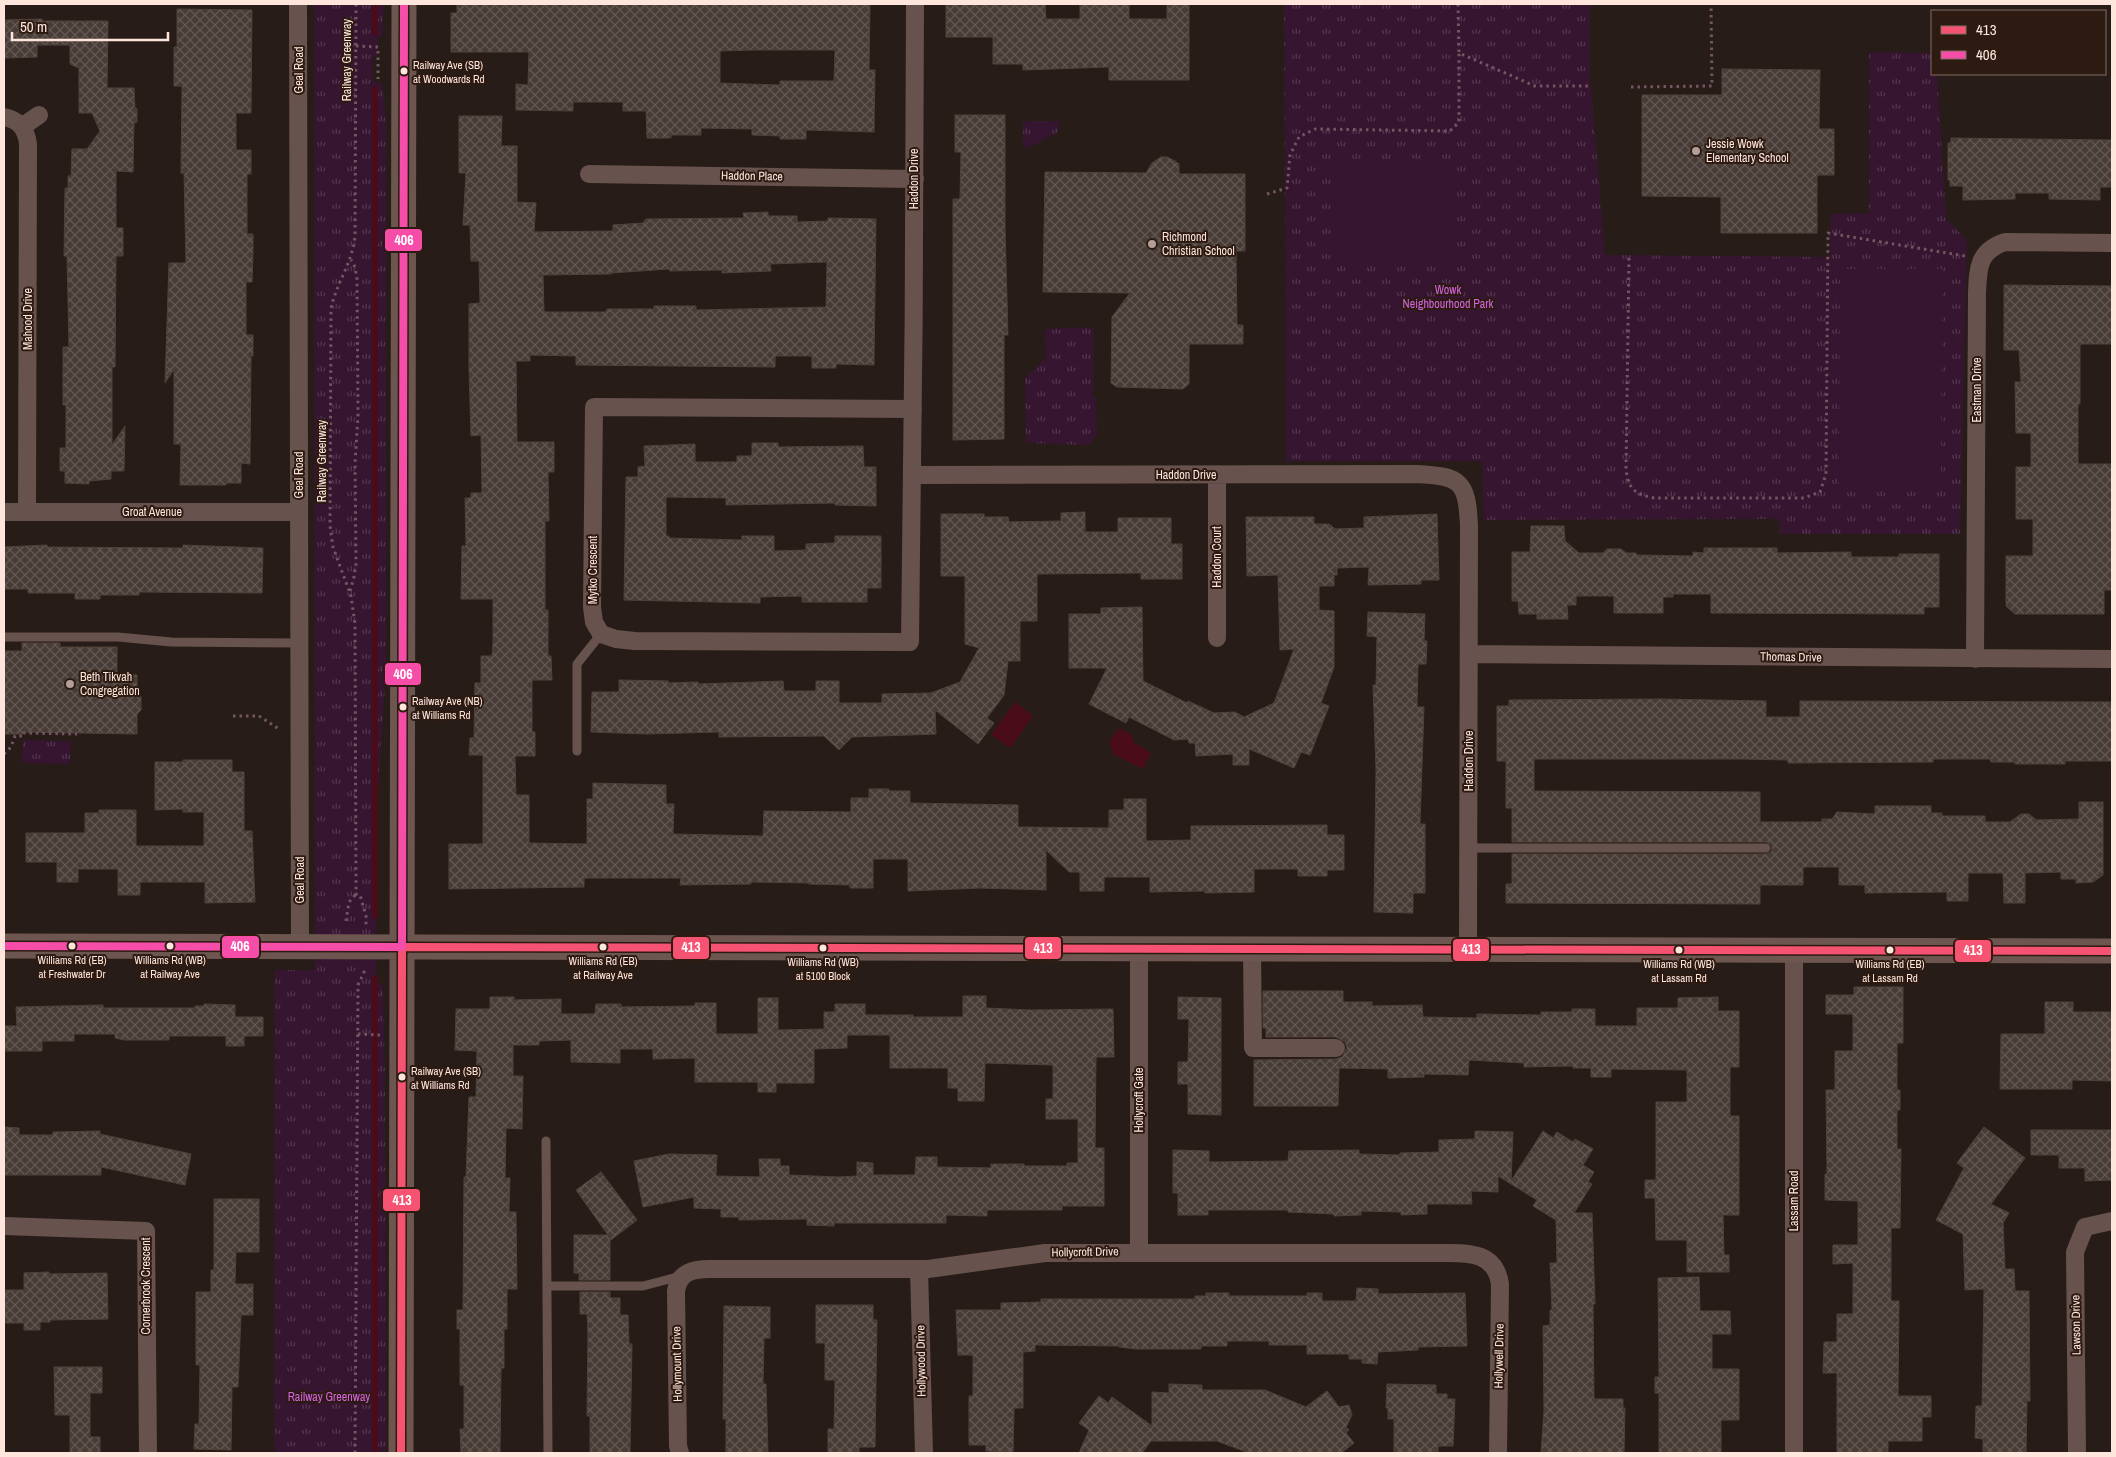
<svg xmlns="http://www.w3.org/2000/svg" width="2116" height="1457" viewBox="0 0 2116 1457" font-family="'Archivo Narrow',sans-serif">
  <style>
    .park { fill: url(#park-tufts) }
    .garden { fill: #361530 }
    .water { fill: #4a0c19 }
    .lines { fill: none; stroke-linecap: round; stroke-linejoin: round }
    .stream { stroke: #4a0c19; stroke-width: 6 }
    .building { fill: url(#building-cross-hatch); stroke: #50423a; fill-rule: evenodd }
    .path { stroke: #745562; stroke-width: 3; stroke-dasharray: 2.5 4; stroke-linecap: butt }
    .lane { stroke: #67524d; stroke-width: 9 }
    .street { stroke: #67524d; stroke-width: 18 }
    .secondary { stroke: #6d5650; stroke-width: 25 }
    .bus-1-casing { stroke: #2d1a11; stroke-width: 11 }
    .bus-2-casing { stroke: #2d1a11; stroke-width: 11 }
    .bus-1 { stroke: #f65372; stroke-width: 8 }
    .bus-2 { stroke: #f54da8; stroke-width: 8 }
    .bus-dot { fill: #ffe6dd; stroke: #2d1a11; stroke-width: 2 }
    .poi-dot { fill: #b39f98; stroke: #2d1a11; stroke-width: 2 }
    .labels { text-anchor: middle; stroke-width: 4; stroke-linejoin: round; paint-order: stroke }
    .bus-label { font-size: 11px; fill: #ffe6dd; stroke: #2d1a11 }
    .street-label { font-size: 12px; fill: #ffe6dd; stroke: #2d1a11 }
    .poi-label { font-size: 12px; fill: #ffe6dd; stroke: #2d1a11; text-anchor: start }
    .park-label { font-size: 12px; fill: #d664e4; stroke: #2d1a11 }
    .line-badge { stroke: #2d1a11; stroke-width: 2 }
    .badge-label { font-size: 14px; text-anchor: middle; font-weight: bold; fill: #fff }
  </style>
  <defs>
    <pattern id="park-tufts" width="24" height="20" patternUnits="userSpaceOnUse" patternTransform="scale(1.25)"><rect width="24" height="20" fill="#361530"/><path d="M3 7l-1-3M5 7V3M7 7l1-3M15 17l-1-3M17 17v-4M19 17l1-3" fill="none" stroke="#54374e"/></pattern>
    <pattern id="building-cross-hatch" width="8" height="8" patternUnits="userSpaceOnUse" patternTransform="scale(1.25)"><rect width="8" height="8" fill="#483c36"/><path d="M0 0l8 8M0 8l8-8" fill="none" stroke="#635853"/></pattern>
  </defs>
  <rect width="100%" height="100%" fill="#271c17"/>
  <!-- park -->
  <path class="park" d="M314 4H384L382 37 377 38V56L372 57V82L382 83 386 120V670L377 807 376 979 383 986 385 1077 386 1453H274L275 970H315Z
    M1284 4H1590V77L1605 255 1830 257 1831 214 1869 213V52L1932 53V74H1937L1946 219 1967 240 1960 534H1780L1779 519 1484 520 1482 461H1286Z
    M1023 121H1059L1058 132 1030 147 1023 148Z
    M1093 327V397H1096L1097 433 1089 445 1026 443 1025 378 1045 359V329Z
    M23 740 71 741 70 764 22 763Z"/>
  <!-- garden -->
  <path class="garden" d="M1450 161 1451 262 1335 264 1334 163Z
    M1840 269H1942L1941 484H1839Z"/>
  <!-- water -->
  <path class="water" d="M1015 702 1033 716 1010 748 991 735Z
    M1119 728 1132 735 1133 742 1151 753 1143 769 1114 755 1109 742Z"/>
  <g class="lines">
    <!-- stream -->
    <path class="stream" d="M375 4V33
      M375 89V916
      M375 978V1453"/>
  </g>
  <!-- building -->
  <path class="building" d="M457 4H870L869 70H875L874 132 806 130V139H780V136L752 135V129L701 128V135H671V138H647L646 111H623V102H573V111L516 110V84L528 85 529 52H451V13H457ZM754 50H835L834 81H780V85L720 83V51Z
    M946 4H1045L1046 19H1080V4H1129V19H1167V4H1189V80H1109V67L1023 70V64H993V37H946Z
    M177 9 252 10 251 113H236V150H251V174H247V234H253V253L252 282H246V335H253V356H251L250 464 241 463V483H226V485H180L181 444H174V369L165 383 169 263H186L184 173H181L182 86H174V47H177Z
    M42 19V21H108L107 88H134L135 108 137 109V122L134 123 133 172 116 171V228H123V256H116L115 367H112V445L125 426 124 471H111V479L89 481V484L65 483V471H60V448H66V405H63V347H69L67 256H64L65 188H68V176H71L72 149H87L100 131 92 113H79V68L70 64V45H37V57L4 58V20Z
    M1722 69 1820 70 1819 129H1834V175H1817V233H1721V197L1642 196V95H1722Z
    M955 115H1005V226L1008 335H1004V439L953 440V199H960L961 152H955Z
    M459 116H502L501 146H517V202L536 203 534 232 613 231V225L643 223 646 219 744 218 743 213 768 212V216H797V222L828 221V218L876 219 874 365 836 364V368H812V356H775V367L576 365V356L530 355V361H516L517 442H554V472H548L549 521H545V610H548V656H551L552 680H532V732H535V756H515L516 795H529V843L587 844V799H593V783L666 785V804H674L673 834 763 836 764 811 851 812V798H869V789H889V791H910V803L1018 805V827L1109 828V810H1124V799H1146V841L1191 840V826L1327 825V835H1344V870H1327V876H1298V869H1254V892L1205 893V891L1150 892V877H1104V891H1080V872H1069L1046 850V890L980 888 908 891V859H873V888H850V885L809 884V883L751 882V884L680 885 681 878H584V887L449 889V844H483V755H469L470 738H474L475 683H481V656H492L493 643V599H461L462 546H466L465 498H471V493H482L481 435 471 436 469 369V304L480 303 479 261H471L470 225H463L466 173H459ZM827 262 826 307 696 310V306H654V309H607L606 312H544L543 275 611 274V273L669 269 670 271 722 270V273L771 271 770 264Z
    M1951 138 2112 140V187H2100V200L2049 199V193H2015V199L1963 200V186H1950V180H1948V143H1951Z
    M1161 157H1167L1175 161 1179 164V174H1245V251H1236L1237 325H1243V344H1189V384L1183 389 1117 387 1111 383 1112 317 1130 293 1043 292 1045 172 1146 173 1152 163Z
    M2004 285 2112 286 2111 344H2080V404H2078V464H2112V590H2104V614H2015L2006 606V556H2033V519H2016V467H2031V433H2016L2015 382H2021L2019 350H2004Z
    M752 443H778V447L863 446 864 467H876V506L835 505V503L726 505V498L666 497V536H669V538L742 540V536H774V551L806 550V544L835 543V536H881V588H867V602H802V596L760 597V603L624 600 626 477H638V467L645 466 644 446 695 444V462H737V456H752Z
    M1085 512V532H1118V518H1171V544H1182V579H1141V573L1037 574V621H1020V661H1008L1004 695 987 718 994 723 978 744 935 710 936 734 852 737 839 750 824 736 719 737V732L647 734 591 732 592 692H619V680L668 681V683L698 682V684L783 681 784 691H816V681H839V703H882V694L931 693 960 682 979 648 965 644V576H941V514H984V517H1008L1009 522 1061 521V513Z
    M1437 514 1439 580H1421V584L1368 585 1369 567 1337 568V575H1334V586H1319V610L1334 611V667L1321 703 1329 706 1310 755 1301 752 1294 768 1249 749V765H1233V754L1196 756 1195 743H1189L1188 739 1174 740 1129 717 1126 723 1089 704 1107 668H1069V614H1101V608L1142 607 1143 681 1187 703 1188 701 1214 713 1235 712 1244 717 1274 703 1294 649 1280 650 1278 575 1247 576 1246 517H1314V524H1329L1335 529 1364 528V517Z
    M1531 526H1564L1565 541 1579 553H1603L1607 549H1621L1626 553H1636V555L1693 556V552L1704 553V548H1777V553L1851 552V557H1899V554H1939V607H1924V614L1711 613V594H1673V597H1663V613H1614V596H1576V605H1567L1568 619H1537V614H1519L1518 601H1512V552H1530Z
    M47 545V547L183 548V545L263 548 262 593 139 592V595H100V599H75V593H28V589H4V547Z
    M1368 612 1425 614 1424 641H1427L1426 664H1418L1417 707H1424L1420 824H1425V893H1413V913L1374 912 1376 770 1373 685H1376L1377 637 1367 636Z
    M22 643H60V647H117V675H137V693L141 696V710L137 714V734L23 732V734H4V651H22Z
    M1659 699 1766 701V717H1800V701L2112 702V761H2065V764H2015V762H1991L1990 759H1933V762L1788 763V760L1742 759H1534V791L1760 792V822H1822V819H1832L1837 812 1875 814V806H1931V813H1942V816H1985V822H2010L2021 814H2029L2036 820 2079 819V802H2103V875L2093 882 2076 883V879H2061V872L2025 873V903H2004L2003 873H1968V901H1947V892L1865 893V885H1839V867H1803V885H1760V904L1506 903V884H1512V854H1766L1771 852 1772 845 1766 842H1512V808H1506V761H1497V706H1509V700Z
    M183 760H232V772H244V831H252L255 902 205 903V882H140V895H118V869H78V882H57V862H26V833H85V813H99V810H136V846H204V812H183V809L155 810V762H183Z
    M1854 987H1903V1043H1897V1090H1900V1110H1897V1149H1901L1900 1228H1891V1301H1899L1898 1396H1931V1417H1922V1441H1888V1453H1837V1373H1823L1824 1342H1837V1314H1853V1263L1833 1264V1245H1858V1201L1825 1200V1174H1827L1826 1090H1835V1051H1853V1014H1826V995H1854Z
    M1263 991H1343V1002H1372V1006L1422 1005 1423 1017 1477 1018V1014L1541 1015V1012H1572V1009H1595V1026H1637V1008H1678V998L1718 997V1011H1739V1067H1730V1116H1739V1215H1723L1724 1255H1729V1272H1687V1240H1656L1655 1198H1645V1180H1656V1102H1687V1070L1611 1069V1077H1591V1068H1573V1066L1524 1067V1063L1469 1060 1468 1075 1424 1074V1077L1388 1078V1069L1339 1068 1338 1106H1254V1060L1336 1059 1342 1057 1347 1048 1345 1042 1336 1037H1266V1028H1263Z
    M963 996H986V1008L1031 1010 1113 1009 1114 1057H1096L1095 1148H1104V1206H1062V1210H987V1216L946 1215V1223H834V1226L807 1225V1219L739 1220V1217H721V1209L694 1208V1197L643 1207 634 1161 669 1154 717 1155 716 1176 760 1177 759 1159H780V1166H789V1175L839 1177 857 1176V1162L873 1163V1175H915L916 1157H937V1167L991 1168V1164H1024V1166H1067V1163H1078V1119H1046V1099H1053V1065L985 1063 984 1101H958V1088H948V1068H890V1035H847V1048L814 1049V1083H776V1092H758V1082H695V1058L653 1059V1049H620V1063L571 1062V1040L539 1041V1045H513V1076H523L522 1129 506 1128 505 1178H510L509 1212H516L517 1289H507V1329H504V1368H501L500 1453H461L460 1429H464V1385H460V1329H457V1310H463L464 1177H466L469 1097H476L477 1051 455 1050 456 1009H490V997H514V1000L561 999V1014H595L596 1004H621V1007L695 1006V1003H716V1034H758V998H778V1030L824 1029V1012H835V1004H865V1015H913V1017H963Z
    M1178 997 1221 998V1115L1188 1114V1084H1178V1062H1188L1189 1019H1178Z
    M2045 1002H2073V1012H2112L2111 1081 2072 1080V1089H2000L2001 1034H2045Z
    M204 1004 235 1005V1017H263V1036H244V1046H226V1036H169V1040H124L115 1038V1034H74V1041H42V1051H4V1026H17L16 1007 103 1005V1008H195V1006H204Z
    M4 1127 19 1128V1135H53V1132L100 1131V1134L191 1154 185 1185 101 1167V1175H4Z
    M1984 1127 2025 1158 1991 1204 2009 1213 2003 1223 2005 1269H2014L2015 1291H2029L2030 1401H2027L2026 1453H1983V1439L1975 1438 1976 1406H1982L1984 1289 1965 1290 1963 1234 1936 1220 1964 1168 1957 1163Z
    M2031 1130H2112V1180L2085 1181V1168H2059V1155H2031Z
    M1475 1131 1513 1132 1511 1181 1543 1131 1553 1138 1557 1132 1573 1142 1575 1139 1593 1149 1583 1165 1594 1172 1588 1182 1592 1184 1574 1213H1592L1595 1304H1593L1594 1399H1623V1408H1625L1624 1453H1541L1544 1411 1543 1326 1550 1325V1310H1552L1550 1263H1557L1556 1220 1533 1206 1537 1200 1498 1176V1192L1471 1191 1472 1204H1427V1214L1401 1215V1212L1361 1211V1215L1334 1216V1214L1288 1212V1210H1208V1215H1178V1193H1173V1150L1209 1151V1162L1288 1161 1289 1151 1359 1150V1154L1400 1155V1153L1439 1152V1140L1475 1139Z
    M601 1172 637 1220 611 1240 610 1238V1280H579V1273H574V1235H608L576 1190Z
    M214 1199H259V1252H236L235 1284H253V1315H241L238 1387H232L231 1450 194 1449 195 1424H199L200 1365H196V1292H211V1270H214Z
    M49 1272V1274L107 1273 108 1319 50 1320V1322H40V1330H24V1323H4V1290H24V1273Z
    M1699 1277 1700 1311H1730L1731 1334H1712V1369H1739V1420H1721V1453H1659V1393H1655V1377H1659L1658 1278Z
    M1357 1288 1378 1289V1294L1465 1293 1467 1346 1418 1347V1350L1378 1352 1377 1364 1362 1363V1359H1349V1354H1307V1345H1269V1341H1227V1346H1201V1349H1136L1119 1347V1346L1035 1345V1351L1023 1352V1408H1014L1013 1452 986 1451V1445H969V1396H973V1355H958L956 1310H1001V1303L1041 1302V1299H1195V1296H1206V1293H1229V1296H1307V1293H1322V1301H1356Z
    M580 1292H610V1298H620V1315H628L629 1344H632L630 1453H590V1416H587L588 1333 587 1314H580Z
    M816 1305H873V1320H877L875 1447H859V1453H828V1429H834L835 1380H825V1343H816Z
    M724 1306 770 1307V1338H764L763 1384H766L768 1453H726V1419H723Z
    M54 1367H102V1393H90V1437H100V1453H70V1415H55Z
    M1169 1384 1202 1385V1390H1265L1306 1407 1327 1391 1339 1407 1349 1405 1352 1415 1346 1427 1349 1430 1346 1433 1354 1443 1341 1453H1249L1217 1441H1151L1142 1453H1079L1089 1430 1079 1423 1099 1396 1108 1403 1112 1397 1152 1426V1392L1169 1393Z
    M1387 1384 1436 1385V1394H1447V1399H1455L1453 1446H1438V1453H1394V1419H1388V1408H1386Z"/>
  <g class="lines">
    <!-- path -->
    <path class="path" d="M356 4 355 236C353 262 336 283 331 309L330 526 333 547 351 596 355 624 356 894 360 895 366 916V925
      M1458 4 1459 53
      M356 46 378 47V79
      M1631 87 1712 86 1711 4
      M1267 194 1287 188 1290 155 1299 137 1315 129 1450 131 1459 122V53L1535 86H1591
      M1629 258 1626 470C1629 490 1635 494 1654 498H1804L1820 492 1826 474 1828 233 1965 256
      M350 591 354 577 356 564 355 463 358 416 357 279 355 267 351 260
      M233 716H259L279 729
      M4 754 11 747 15 736H24V733L77 734
      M346 921 349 902 356 894
      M358 1034 380 1035
      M355 1453 358 985 366 968"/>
    <!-- lane -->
    <path class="lane" d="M4 637H118L171 642 299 643
      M577 751V664L601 634
      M1469 848H1766
      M546 1141 548 1453
      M547 1286H643L681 1276"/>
    <!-- street -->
    <path class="street" d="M298 4 300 947
      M4 117C19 120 26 128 28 144L27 512
      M23 126 39 115
      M589 174 915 179
      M913 409 594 407 592 607 594 622 601 634 616 639 635 641 910 642C913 429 915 217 915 4
      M912 475 1416 474C1461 476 1467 481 1469 526L1468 951
      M4 512H299
      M1217 638V475
      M1470 654 2112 659
      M1975 659 1977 293C1978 268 1978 251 2005 242L2112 243
      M1252 948 1253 1048H1336
      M1139 949V1251
      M4 1226 146 1231 148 1453
      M919 1269 924 1453
      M680 1453 678 1446 676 1291C679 1272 693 1269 710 1269H928L1045 1253H1441C1467 1253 1495 1251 1500 1284L1498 1453
      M1794 1453V949
      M2077 1453 2075 1252 2085 1227 2112 1221"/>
    <!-- secondary -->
    <path class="secondary" d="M4 946 2112 951
      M401 1453 404 4"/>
    <defs>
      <path id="bus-1" d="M402 947 2112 951
        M401 1453 402 947"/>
      <path id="bus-2" d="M4 946 402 947
        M402 947 404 4"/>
    </defs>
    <!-- bus-1 casing -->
    <use href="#bus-1" class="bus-1-casing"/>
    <!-- bus-2 casing -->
    <use href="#bus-2" class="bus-2-casing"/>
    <!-- bus-1 -->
    <use href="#bus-1" class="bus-1"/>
    <!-- bus-2 -->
    <use href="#bus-2" class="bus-2"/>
  </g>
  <!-- markers -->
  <g class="bus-dot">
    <circle cx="404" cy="71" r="4.5"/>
    <circle cx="403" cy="707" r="4.5"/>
    <circle cx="72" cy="946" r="4.5"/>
    <circle cx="170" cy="946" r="4.5"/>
    <circle cx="603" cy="947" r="4.5"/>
    <circle cx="823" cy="948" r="4.5"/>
    <circle cx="1679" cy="950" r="4.5"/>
    <circle cx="1890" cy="950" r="4.5"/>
    <circle cx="402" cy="1077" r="4.5"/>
  </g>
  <g class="poi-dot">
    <circle cx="1696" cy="151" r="5"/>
    <circle cx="1152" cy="244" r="5"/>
    <circle cx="70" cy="684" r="5"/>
  </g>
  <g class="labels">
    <!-- bus labels -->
    <g class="bus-label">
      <text x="413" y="69" text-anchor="start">Railway Ave (SB)<tspan x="413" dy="14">at Woodwards Rd</tspan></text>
      <text x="412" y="705" text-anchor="start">Railway Ave (NB)<tspan x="412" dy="14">at Williams Rd</tspan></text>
      <text x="72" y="964">Williams Rd (EB)<tspan x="72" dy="14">at Freshwater Dr</tspan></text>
      <text x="170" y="964">Williams Rd (WB)<tspan x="170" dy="14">at Railway Ave</tspan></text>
      <text x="603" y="965">Williams Rd (EB)<tspan x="603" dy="14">at Railway Ave</tspan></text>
      <text x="823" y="966">Williams Rd (WB)<tspan x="823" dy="14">at 5100 Block</tspan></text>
      <text x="1679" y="968">Williams Rd (WB)<tspan x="1679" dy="14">at Lassam Rd</tspan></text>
      <text x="1890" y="968">Williams Rd (EB)<tspan x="1890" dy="14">at Lassam Rd</tspan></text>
      <text x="411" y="1075" text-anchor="start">Railway Ave (SB)<tspan x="411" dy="14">at Williams Rd</tspan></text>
    </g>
    <!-- street labels -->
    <g class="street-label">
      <text transform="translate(347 60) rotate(-90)" y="4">Railway Greenway</text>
      <text transform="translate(299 70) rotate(-90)" y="4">Geal Road</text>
      <text transform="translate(752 176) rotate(1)" y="4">Haddon Place</text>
      <text transform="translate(914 179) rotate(-90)" y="4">Haddon Drive</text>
      <text transform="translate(28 319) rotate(-90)" y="4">Mahood Drive</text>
      <text transform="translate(1977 390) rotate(-90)" y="4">Eastman Drive</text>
      <text transform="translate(322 461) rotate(-90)" y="4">Railway Greenway</text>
      <text transform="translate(299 475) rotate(-90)" y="4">Geal Road</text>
      <text x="1186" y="479">Haddon Drive</text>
      <text x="152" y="516">Groat Avenue</text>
      <text transform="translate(1217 557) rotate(-90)" y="4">Haddon Court</text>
      <text transform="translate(593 570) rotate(-90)" y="4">Mytko Crescent</text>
      <text transform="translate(1791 657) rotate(1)" y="4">Thomas Drive</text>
      <text transform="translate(1469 761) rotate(-90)" y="4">Haddon Drive</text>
      <text transform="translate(300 880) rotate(-90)" y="4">Geal Road</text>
      <text transform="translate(1139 1100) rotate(-90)" y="4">Hollycroft Gate</text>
      <text transform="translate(1794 1201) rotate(-90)" y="4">Lassam Road</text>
      <text transform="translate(1085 1252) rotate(-1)" y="4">Hollycroft Drive</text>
      <text transform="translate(146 1286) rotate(-90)" y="4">Cornerbrook Crescent</text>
      <text transform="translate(2076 1325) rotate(-91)" y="4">Lawson Drive</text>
      <text transform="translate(1499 1356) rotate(-89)" y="4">Hollywell Drive</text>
      <text transform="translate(921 1361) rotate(-91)" y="4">Hollywood Drive</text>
      <text transform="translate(677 1364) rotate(-91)" y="4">Hollymount Drive</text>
    </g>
    <!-- poi labels -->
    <g class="poi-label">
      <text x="1706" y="148">Jessie Wowk<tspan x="1706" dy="14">Elementary School</tspan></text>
      <text x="1162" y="241">Richmond<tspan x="1162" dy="14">Christian School</tspan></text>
      <text x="80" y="681">Beth Tikvah<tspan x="80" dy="14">Congregation</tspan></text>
    </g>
    <!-- park labels -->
    <g class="park-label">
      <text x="1448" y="294">Wowk<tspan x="1448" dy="14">Neighbourhood Park</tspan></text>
      <text x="329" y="1401">Railway Greenway</text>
    </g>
  </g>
  <g class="line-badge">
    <rect x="384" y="228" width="39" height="24" rx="5" fill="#f54da8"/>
    <rect x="384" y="662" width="38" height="24" rx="5" fill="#f54da8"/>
    <rect x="221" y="935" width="39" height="24" rx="5" fill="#f54da8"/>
    <rect x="672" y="936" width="38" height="24" rx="5" fill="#f65372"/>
    <rect x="1024" y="936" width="38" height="24" rx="5" fill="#f65372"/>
    <rect x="1452" y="938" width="38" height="24" rx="5" fill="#f65372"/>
    <rect x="1954" y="939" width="38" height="24" rx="5" fill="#f65372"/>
    <rect x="382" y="1188" width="39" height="24" rx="5" fill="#f65372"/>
  </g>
  <g class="badge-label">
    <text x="404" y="245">406</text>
    <text x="403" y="679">406</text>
    <text x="240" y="951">406</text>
    <text x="691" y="952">413</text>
    <text x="1043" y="953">413</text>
    <text x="1471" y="954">413</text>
    <text x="1973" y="955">413</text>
    <text x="402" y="1205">413</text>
  </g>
  <!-- border -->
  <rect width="2116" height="1457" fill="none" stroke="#ffe6dd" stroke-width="10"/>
  <!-- legend -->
  <rect x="1931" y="10" width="175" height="65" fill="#2d1a11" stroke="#816c63"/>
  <rect x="1941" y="26" width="25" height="8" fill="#f65372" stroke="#816c63"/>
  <text x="1976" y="35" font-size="15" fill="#ffe6dd">413</text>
  <rect x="1941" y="51" width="25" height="8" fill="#f54da8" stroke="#816c63"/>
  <text x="1976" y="60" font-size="15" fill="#ffe6dd">406</text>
  <!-- scale -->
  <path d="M12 32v8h156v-8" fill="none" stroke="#ffe6dd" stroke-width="2.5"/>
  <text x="20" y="32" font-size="15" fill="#ffe6dd" stroke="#2d1a11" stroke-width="4" paint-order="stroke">50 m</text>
</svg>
